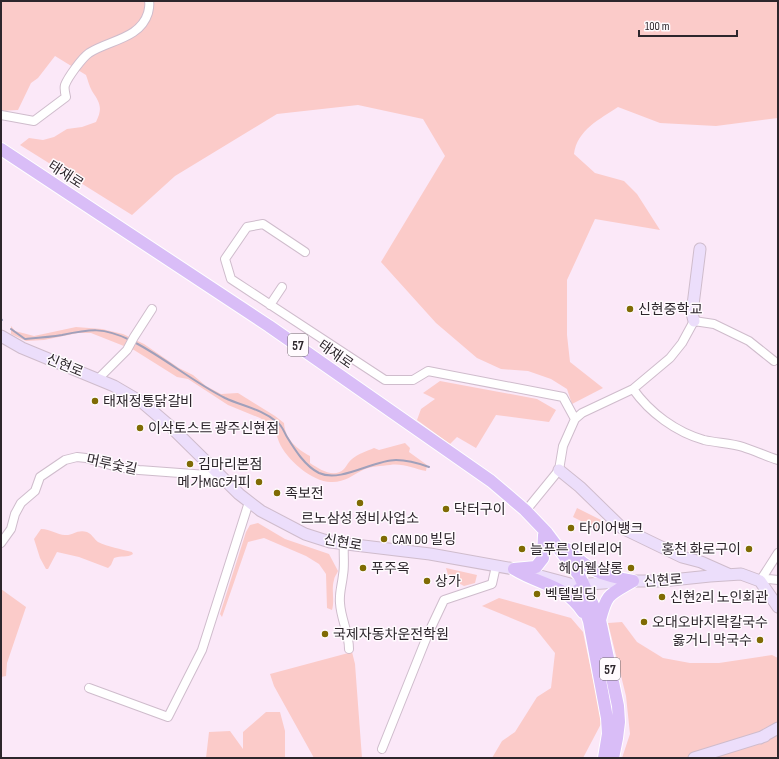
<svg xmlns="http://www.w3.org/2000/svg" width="779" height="759" viewBox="0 0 779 759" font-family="'Sofia Sans Condensed','Noto Sans KR',sans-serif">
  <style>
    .green { fill: #fbcbc9 }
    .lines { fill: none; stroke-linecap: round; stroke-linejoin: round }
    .stream { stroke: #a0a0bb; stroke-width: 2 }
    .street-casing { stroke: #cfbccc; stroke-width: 10 }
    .secondary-casing { stroke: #cfbccc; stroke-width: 13 }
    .primary-casing { stroke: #fff; stroke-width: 14 }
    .street { stroke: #fff; stroke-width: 8 }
    .secondary { stroke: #ecdefb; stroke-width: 11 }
    .primary { stroke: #d9bdf7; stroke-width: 12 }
    .poi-dot { fill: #7f6b04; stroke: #fffbfe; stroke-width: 1.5 }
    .labels { text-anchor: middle; stroke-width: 3; stroke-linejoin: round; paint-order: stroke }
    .shield { fill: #fffbfe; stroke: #6c666b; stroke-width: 1 }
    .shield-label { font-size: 13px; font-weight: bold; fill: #2d262c }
    .street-label { font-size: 14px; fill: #2d262c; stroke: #fffbfe }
    .poi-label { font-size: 14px; fill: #2d262c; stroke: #fffbfe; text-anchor: start }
  </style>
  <rect width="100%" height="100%" fill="#fbe8f8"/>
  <!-- green -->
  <path class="green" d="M1 1H778V118L716 126 660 123 618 107C600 119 577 130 574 154L595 173 624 181 637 194 660 230 595 219 567 280V335L570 362 603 388 572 404 567 389 551 379 528 371 501 369 477 358 436 323 381 262 445 156 423 119 358 105 277 114 175 176 132 215 20 145 29 138 43 140 54 137 67 129 82 127 96 122C103 108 100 103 92 91 89 86 88 80 86 75L55 56 38 78 31 83 18 110 1 111Z
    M11 326 15 331 34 336 76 327 102 329 123 334 144 344 179 368 193 375 206 386 221 394 238 393 275 416 284 423C285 439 297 449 310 456V463C319 469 334 479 344 469 347 466 348 462 352 459 358 454 367 451 374 448L379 450 405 443 410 448 409 452 427 465 426 471C414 469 403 463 390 465 382 466 370 466 363 470 352 475 346 482 332 482 313 483 286 459 279 442 277 437 276 432 275 427L260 418 228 405 188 379 177 377 134 350 91 333H78L44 340 26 341 11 334Z
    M440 381 537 399 556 410 549 422 496 415 476 448 457 437 450 444 417 420 421 409 435 399 423 393Z
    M577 508 607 523 603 532 573 517Z
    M258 523 285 539 329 554 338 571C337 574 334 577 334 580 331 590 335 600 332 610L327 608 326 574 319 564 306 556 264 538 248 542 222 617 220 614 246 532 250 525Z
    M41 529C51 529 57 535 65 535 72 536 77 529 87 532 92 534 94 539 98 542 108 547 121 549 132 552L133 554C127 558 121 555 114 558L111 565 108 568 79 557 57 552 48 569H46L40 558 34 539Z
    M446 568 477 575 475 583 464 586 449 578Z
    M1 589 26 607 7 663 6 676 1 677Z
    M499 598 571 618 583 632 602 722 583 758H492L502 741 515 732 537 697 551 688 555 653 535 628 482 606Z
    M622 622 637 642 663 658 690 663H719L772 655 778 658V755L775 758H622L630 734 626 696 608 623Z
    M352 652 355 664 362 758H314L274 686 270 674Z
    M266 712H280L285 731V758H206L209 732 230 731 243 749V732Z"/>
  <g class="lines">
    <!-- stream -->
    <path class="stream" d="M1 319 2 320
      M11 329 25 339C37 338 50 337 62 335 91 329 103 327 130 340
      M134 342C165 358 193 382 225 398 242 406 262 409 277 422 282 425 284 432 287 437 295 450 305 466 319 473 341 483 373 460 396 460 407 460 418 463 429 467"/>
    <defs>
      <path id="street" d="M1 115 34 121 66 97C65 93 64 88 65 85 68 77 82 58 89 53 109 40 140 39 148 13 149 8 150 5 149 1
        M305 252 263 224 247 227 225 259 231 279 385 380H413L428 371 563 397 575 419
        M270 305 282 287
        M98 379 127 350 134 337 152 309
        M633 389C650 413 676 432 704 440 717 443 731 443 743 447 755 451 766 456 778 460
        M528 508 559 470 563 446 575 419 582 413 633 389 670 358 682 343 694 321 714 324 749 341 774 361
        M1 543 11 529 15 514 21 503 35 491 40 477 65 460 77 457 86 458 117 467 139 470 221 476
        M344 543C343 554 345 565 343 575 342 585 339 593 340 603 341 620 349 632 349 649
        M760 581 778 553
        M760 581 768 579 778 580
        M89 688 168 717 202 650 249 502
        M382 749 428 634 444 600 492 584 496 566"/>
      <path id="secondary" d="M694 321 692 313 700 249
        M1 336 22 348 114 386 143 403 171 427 239 494 261 511 305 534 330 542 430 554 514 569 574 585 633 581H662L710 576 741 574 760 581 778 607
        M559 470 580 487 622 528 682 557 701 562 728 574
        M760 738 778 728
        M694 758 765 736"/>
      <path id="primary" d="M1 149 269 326 491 481 525 510 547 533 580 577 600 620 618 706 619 722 617 738 613 758
        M567 549C590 572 602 575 633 581
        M514 569C541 586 563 583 583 612
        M514 569 536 567 543 558 544 535
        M578 590 589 621 607 718 608 734 604 758
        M600 620C607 593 609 595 633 581"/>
    </defs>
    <!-- street casing -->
    <use href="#street" class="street-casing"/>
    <!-- secondary casing -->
    <use href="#secondary" class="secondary-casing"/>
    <!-- primary casing -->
    <use href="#primary" class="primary-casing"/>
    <!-- street -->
    <use href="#street" class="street"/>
    <!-- secondary -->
    <use href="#secondary" class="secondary"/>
    <!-- primary -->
    <use href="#primary" class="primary"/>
  </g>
  <!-- markers -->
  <g class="poi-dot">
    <circle cx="630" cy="309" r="4"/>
    <circle cx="95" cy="401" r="4"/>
    <circle cx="140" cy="428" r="4"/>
    <circle cx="190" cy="464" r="4"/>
    <circle cx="259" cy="482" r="4"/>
    <circle cx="277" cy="493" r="4"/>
    <circle cx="360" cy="503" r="4"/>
    <circle cx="446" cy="509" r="4"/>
    <circle cx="571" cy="528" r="4"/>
    <circle cx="384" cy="539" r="4"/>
    <circle cx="522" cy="549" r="4"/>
    <circle cx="749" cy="549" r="4"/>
    <circle cx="363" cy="568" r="4"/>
    <circle cx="631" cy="568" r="4"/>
    <circle cx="427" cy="581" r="4"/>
    <circle cx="537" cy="594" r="4"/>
    <circle cx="662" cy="597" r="4"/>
    <circle cx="644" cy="622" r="4"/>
    <circle cx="325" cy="634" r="4"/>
    <circle cx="760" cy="640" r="4"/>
  </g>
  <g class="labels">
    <!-- shield labels -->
    <g class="shield">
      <rect x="288" y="334" width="20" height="22" rx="3"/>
      <rect x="600" y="658" width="20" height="22" rx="3"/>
    </g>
    <g class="shield-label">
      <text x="298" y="350">57</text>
      <text x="610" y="674">57</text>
    </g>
    <!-- street labels -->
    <g class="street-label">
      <text transform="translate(66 174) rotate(33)" y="5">태재로</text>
      <text transform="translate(336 354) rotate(35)" y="5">태재로</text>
      <text transform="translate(65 365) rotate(22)" y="5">신현로</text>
      <text transform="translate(112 464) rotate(12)" y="5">머루숯길</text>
      <text transform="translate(343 542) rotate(10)" y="5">신현로</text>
      <text transform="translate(663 580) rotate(-4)" y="5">신현로</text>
    </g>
    <!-- poi labels -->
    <g class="poi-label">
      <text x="638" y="314">신현중학교</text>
      <text x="103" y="406">태재정통닭갈비</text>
      <text x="148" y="433">이삭토스트 광주신현점</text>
      <text x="198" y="469">김마리본점</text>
      <text x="251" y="487" text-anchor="end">메가MGC커피</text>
      <text x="285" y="498">족보전</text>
      <text x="454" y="514">닥터구이</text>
      <text x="360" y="523" text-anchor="middle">르노삼성 정비사업소</text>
      <text x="579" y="533">타이어뱅크</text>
      <text x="392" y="544">CAN DO 빌딩</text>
      <text x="530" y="554">늘푸른 인테리어</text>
      <text x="741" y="554" text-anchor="end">홍천 화로구이</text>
      <text x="371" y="573">푸주옥</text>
      <text x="623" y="573" text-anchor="end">헤어웰살롱</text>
      <text x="435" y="586">상가</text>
      <text x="545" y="599">벡텔빌딩</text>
      <text x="670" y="602">신현2리 노인회관</text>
      <text x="652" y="627">오대오바지락칼국수</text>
      <text x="333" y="639">국제자동차운전학원</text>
      <text x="752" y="645" text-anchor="end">옳거니 막국수</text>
    </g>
  </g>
  <!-- border -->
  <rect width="779" height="759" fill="none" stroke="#2d262c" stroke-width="4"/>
  <!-- scale -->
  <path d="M639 30v6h98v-6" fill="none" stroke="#2d262c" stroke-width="2"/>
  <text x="645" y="30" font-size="12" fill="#2d262c" stroke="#fffbfe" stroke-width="3" paint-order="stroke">100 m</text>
</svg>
